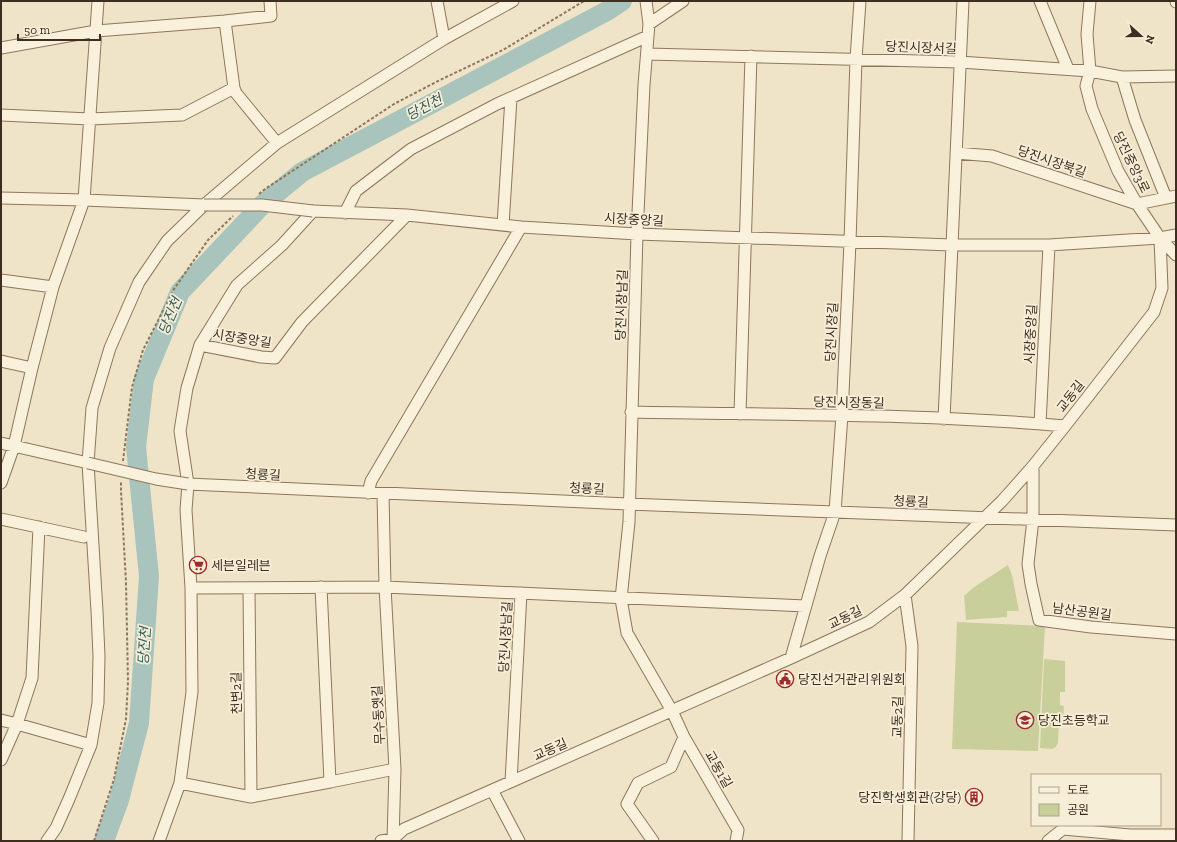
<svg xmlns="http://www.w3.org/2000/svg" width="1177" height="842" viewBox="0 0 1177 842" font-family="'Zilla Slab','Noto Sans KR',serif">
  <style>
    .green { fill: #c9cf9b }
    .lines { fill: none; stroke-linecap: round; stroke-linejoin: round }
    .river { stroke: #a9c4bc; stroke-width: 20 }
    .minor-casing { stroke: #8d765c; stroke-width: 13 }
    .path { stroke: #8d765c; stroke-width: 2; stroke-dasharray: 3 2; stroke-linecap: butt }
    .minor { stroke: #faf1dc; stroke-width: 11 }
    .minor-bridge-casing { stroke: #8d765c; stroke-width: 13; stroke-linecap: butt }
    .minor-bridge { stroke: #faf1dc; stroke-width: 11 }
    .labels { text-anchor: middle; stroke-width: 3.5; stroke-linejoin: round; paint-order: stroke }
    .street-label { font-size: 13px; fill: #3d2e20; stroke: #f7eed8 }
    .poi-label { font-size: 13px; fill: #3d2e20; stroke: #f7eed8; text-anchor: start }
    .water-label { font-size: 14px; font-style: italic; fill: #2f5d5a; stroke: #f7eed8 }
  </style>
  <rect width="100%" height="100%" fill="#f0e4c8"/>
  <!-- green -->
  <path class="green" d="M1008 565 1012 575 1019 611H1007V617L966 620 964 596 974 587Z
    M957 622 1045 626 1038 751 952 749Z
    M1044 659 1065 661V692H1060V705L1064 706 1063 721H1059L1058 743 1056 747 1052 749 1040 748Z"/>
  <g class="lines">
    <!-- river -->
    <path class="river" d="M104 841 119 800 139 723 149 576 136 447 144 379 180 292 262 205 302 172 607 11 622 1"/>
    <defs>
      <path id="minor" d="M270 1 271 16 225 21 234 88 236 93 277 143 444 39 437 1
        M646 1 649 24 644 85 637 234 629 522 621 599 627 633 672 711 684 737 738 830 736 841
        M963 1 952 245H1049L1160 238 1176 235
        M1040 1 1068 69
        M1176 1V2
        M649 24 683 1
        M444 39 513 1
        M1 48 96 31 225 21
        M647 54 960 62 1090 71 1087 34 1090 1
        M1122 77 1176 76
        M1 115 90 119 182 115 234 88
        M956 153 992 156 1137 204
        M1 198 84 200 204 205 277 143
        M1166 198 1135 120 1122 77 1090 71 1086 86 1092 109 1118 171 1137 204 1160 238 1176 255
        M1137 204 1176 196
        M345 213 356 191 411 149 497 104 648 36
        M503 225 511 98
        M521 227 637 234 952 245 944 419
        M1 280 53 287
        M200 345 261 357 275 358 302 322 407 215 313 211 282 245 237 285 200 345 187 388 180 431 188 484 186 510 191 588 192 692 180 783 251 797
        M1 361 32 368
        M631 412C776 415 921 413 1065 426
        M740 414 751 56
        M1040 424 1049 245
        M1 443 88 463
        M1033 466V519L1028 564 1031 584 1039 620 1091 627 1176 634
        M1 483 14 446 32 368 53 287 84 200 98 1
        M188 484 628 504 1176 525
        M368 493 371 481 521 227 407 215
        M383 494 385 587 395 769 393 841
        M1 519 84 537
        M39 527 32 678 17 724 91 745
        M321 587 330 782 395 769
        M191 588 385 587 805 606
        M249 588 251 797 330 782
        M905 595 912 646 908 841
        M791 658 820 556 835 512 842 415 850 242 856 59 860 1
        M1 720 17 724 1 760
        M511 782 521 593
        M492 790 519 841
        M47 841 56 828 69 799 91 745 98 703 99 656 97 611 88 463 92 408 110 348 139 282 167 241 204 205
        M159 841 180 783
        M381 841 393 839 404 829 791 658 869 622 905 595 1002 501 1033 466 1065 426 1154 312 1162 288 1160 238
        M653 841 627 804 638 783 671 767 684 737
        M1048 841 1063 829 1130 835H1176"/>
    </defs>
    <!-- minor casing -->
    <use href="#minor" class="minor-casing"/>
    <!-- path -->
    <path class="path" d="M259 194 265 189 394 104 440 80 503 50 584 1
      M123 461 132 387 143 350 174 289 208 240 233 216
      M94 841 114 779 126 719 128 682 126 583 121 491V481"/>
    <!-- minor -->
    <use href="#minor" class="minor"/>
    <defs>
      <path id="minor-bridge" d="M204 205H262L313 211
        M88 463 156 479 188 484"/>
    </defs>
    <!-- minor-bridge casing -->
    <use href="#minor-bridge" class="minor-bridge-casing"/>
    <!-- minor-bridge -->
    <use href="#minor-bridge" class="minor-bridge"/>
  </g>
  <!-- icons -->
  <defs>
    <symbol id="supermarket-ring" viewBox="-11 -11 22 22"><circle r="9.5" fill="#f7eed8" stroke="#9e2a2b" stroke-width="1.5"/><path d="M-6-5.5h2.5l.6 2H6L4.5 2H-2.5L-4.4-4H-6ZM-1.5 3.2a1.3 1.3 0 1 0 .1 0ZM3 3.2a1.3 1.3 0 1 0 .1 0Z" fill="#9e2a2b"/></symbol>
    <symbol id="civic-ring" viewBox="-11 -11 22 22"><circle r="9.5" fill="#f7eed8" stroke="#9e2a2b" stroke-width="1.5"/><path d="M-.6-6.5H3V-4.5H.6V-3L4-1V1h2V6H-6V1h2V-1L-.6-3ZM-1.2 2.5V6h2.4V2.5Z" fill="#9e2a2b"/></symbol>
    <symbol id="school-ring" viewBox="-11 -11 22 22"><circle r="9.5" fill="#f7eed8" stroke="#9e2a2b" stroke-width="1.5"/><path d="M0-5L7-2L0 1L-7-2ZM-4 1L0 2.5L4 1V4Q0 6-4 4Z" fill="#9e2a2b"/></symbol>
    <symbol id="building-ring" viewBox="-11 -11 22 22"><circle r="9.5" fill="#f7eed8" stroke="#9e2a2b" stroke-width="1.5"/><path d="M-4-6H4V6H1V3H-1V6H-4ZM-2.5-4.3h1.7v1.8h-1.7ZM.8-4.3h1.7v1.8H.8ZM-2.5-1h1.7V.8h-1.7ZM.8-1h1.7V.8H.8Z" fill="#9e2a2b"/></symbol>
  </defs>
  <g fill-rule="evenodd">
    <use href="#supermarket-ring" x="188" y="555" width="20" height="20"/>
    <use href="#civic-ring" x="775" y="669" width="20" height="20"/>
    <use href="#school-ring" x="1015" y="710" width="20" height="20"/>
    <use href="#building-ring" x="964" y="787" width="20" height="20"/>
  </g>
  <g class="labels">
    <!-- street labels -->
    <g class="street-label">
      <text transform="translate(921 47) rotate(2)" y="5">당진시장서길</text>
      <text transform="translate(1052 161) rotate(19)" y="5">당진시장북길</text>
      <text transform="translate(1132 162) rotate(64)" y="5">당진중앙3로</text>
      <text transform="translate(634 219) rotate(3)" y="5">시장중앙길</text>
      <text transform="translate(621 305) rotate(-88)" y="5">당진시장남길</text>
      <text transform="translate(831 332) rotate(-87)" y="5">당진시장길</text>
      <text transform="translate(1030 334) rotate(-87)" y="5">시장중앙길</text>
      <text transform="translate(242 338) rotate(9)" y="5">시장중앙길</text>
      <text transform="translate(1070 396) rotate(-52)" y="5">교동길</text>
      <text transform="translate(849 402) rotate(1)" y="5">당진시장동길</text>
      <text transform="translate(263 474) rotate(3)" y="5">청룡길</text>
      <text transform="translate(587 488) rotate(2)" y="5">청룡길</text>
      <text transform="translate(911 501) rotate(2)" y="5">청룡길</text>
      <text transform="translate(1082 611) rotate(7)" y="5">남산공원길</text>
      <text transform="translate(845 617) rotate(-26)" y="5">교동길</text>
      <text transform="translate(505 637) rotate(-87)" y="5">당진시장남길</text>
      <text transform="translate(236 693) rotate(-91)" y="5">천변2길</text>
      <text transform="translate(378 715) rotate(-93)" y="5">무수동옛길</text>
      <text transform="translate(897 717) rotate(-89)" y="5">교동2길</text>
      <text transform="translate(550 749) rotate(-24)" y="5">교동길</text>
      <text transform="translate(719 769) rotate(60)" y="5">교동1길</text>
    </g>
    <!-- poi labels -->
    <g class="poi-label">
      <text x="211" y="570">세븐일레븐</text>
      <text x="798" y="684">당진선거관리위원회</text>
      <text x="1038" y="725">당진초등학교</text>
      <text x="961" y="802" text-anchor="end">당진학생회관(강당)</text>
    </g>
    <!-- water labels -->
    <g class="water-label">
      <text transform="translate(424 107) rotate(-28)" y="5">당진천</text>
      <text transform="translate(170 316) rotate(-67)" y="5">당진천</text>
      <text transform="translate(144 646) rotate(-86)" y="5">당진천</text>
    </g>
  </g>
  <!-- border -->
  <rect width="1177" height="842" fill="none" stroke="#3d2e20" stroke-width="4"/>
  <!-- legend -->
  <rect x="1031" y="774" width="130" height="52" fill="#f7eed8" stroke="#ada18e"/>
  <rect x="1039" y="787" width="20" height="6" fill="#faf1dc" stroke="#ada18e"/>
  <text x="1067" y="794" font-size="12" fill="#3d2e20">도로</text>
  <rect x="1039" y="804" width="20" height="12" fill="#c9cf9b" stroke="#ada18e"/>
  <text x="1067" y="814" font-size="12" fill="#3d2e20">공원</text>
  <!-- north arrow -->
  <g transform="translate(1141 36) rotate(111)" stroke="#f7eed8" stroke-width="3" paint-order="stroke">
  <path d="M0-3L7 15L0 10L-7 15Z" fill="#3d2e20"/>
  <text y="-6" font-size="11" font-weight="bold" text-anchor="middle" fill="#3d2e20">N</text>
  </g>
  <!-- scale -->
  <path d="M18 34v6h82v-6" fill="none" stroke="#3d2e20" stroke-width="2"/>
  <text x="24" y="34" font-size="12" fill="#3d2e20" stroke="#f7eed8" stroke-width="3" paint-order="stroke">50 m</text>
</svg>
